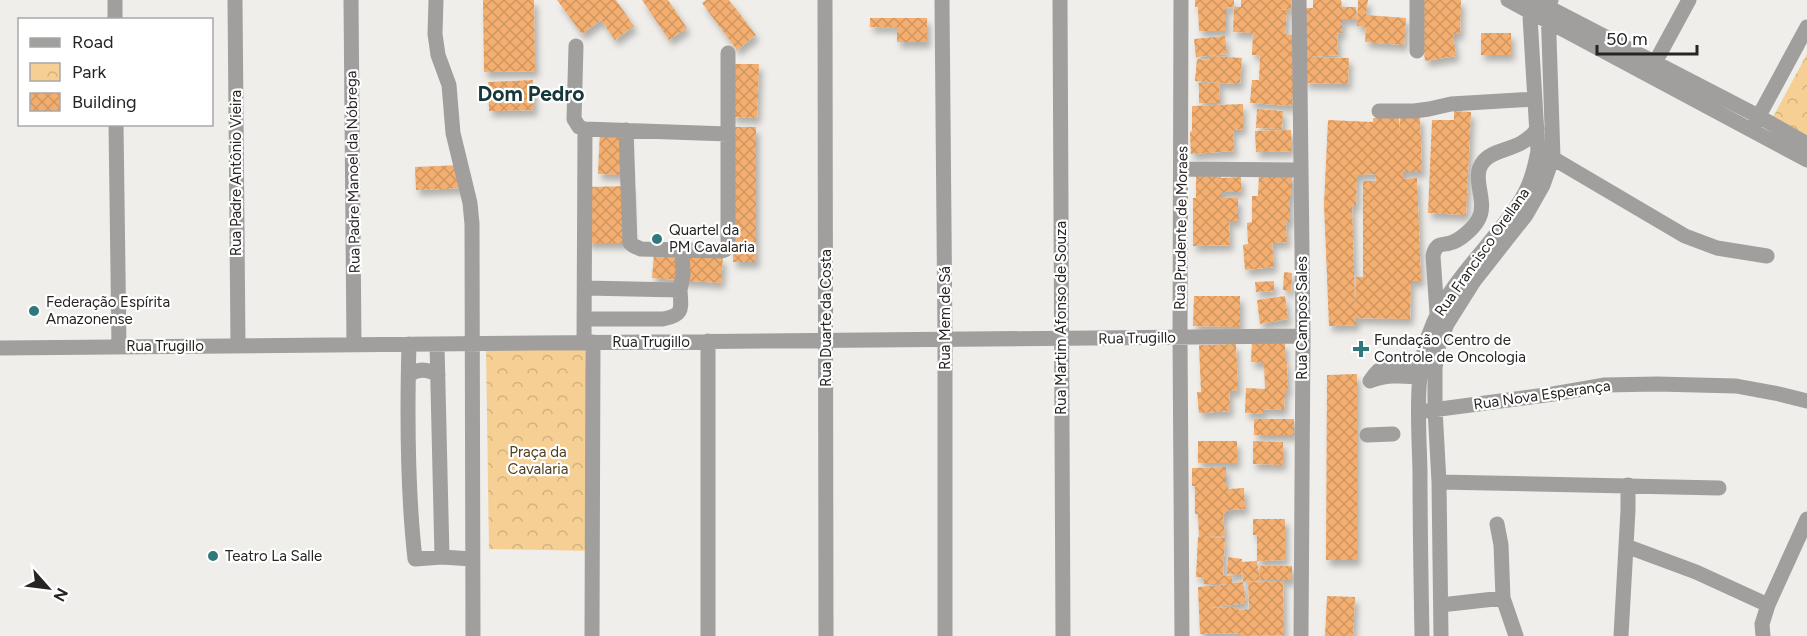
<svg xmlns="http://www.w3.org/2000/svg" width="1807" height="636" viewBox="0 0 1807 636" font-family="Figtree,sans-serif">
  <style>
    .park { fill: url(#park-crowns) }
    .building { fill: url(#building-cross-hatch); fill-rule: evenodd; filter: url(#shadow) }
    .lines { fill: none; stroke-linecap: round; stroke-linejoin: round }
    .minor { stroke: #a19f9e; stroke-width: 15 }
    .poi-dot { fill: #2f787c; stroke: #fff; stroke-width: 2 }
    .labels { text-anchor: middle; stroke-width: 4.5; stroke-linejoin: round; paint-order: stroke }
    .street-label { font-size: 15px; fill: #262524; stroke: #fff }
    .poi-label { font-size: 15px; fill: #262524; stroke: #fff; text-anchor: start }
    .park-label { font-size: 15px; fill: #523d1b; stroke: #fff }
    .district-label { font-size: 21px; font-weight: bold; fill: #16383a; stroke: #fff }
  </style>
  <defs>
    <pattern id="park-crowns" width="20" height="18" patternUnits="userSpaceOnUse" patternTransform="scale(1.5)"><rect width="20" height="18" fill="#f5cf94"/><path d="M2 6a3 3 0 1 1 6 0M12 15a3 3 0 1 1 6 0" fill="none" stroke="#d2b27f"/></pattern>
    <pattern id="building-cross-hatch" width="8" height="8" patternUnits="userSpaceOnUse" patternTransform="scale(1.5)"><rect width="8" height="8" fill="#f3ae6f"/><path d="M0 0l8 8M0 8l8-8" fill="none" stroke="#d09660"/></pattern>
    <filter id="shadow"><feDropShadow dx="3.5" dy="6" stdDeviation="3" flood-color="#0004"/></filter>
  </defs>
  <rect width="100%" height="100%" fill="#f0eeea"/>
  <!-- park -->
  <path class="park" d="M1807 54V138L1772 119Z
    M585 347 592 551 489 549 486 349Z"/>
  <!-- building -->
  <path class="building" d="M483 0H534L535 71 484 72Z
    M557 0H616L634 26 615 40 601 20 582 34Z
    M642 0H668L687 28 669 40Z
    M706 0H729L756 35 737 50 702 3Z
    M1195 0H1234V7H1241V0H1291V9H1278L1287 10 1285 34 1293 35 1292 57H1296L1292 106 1250 103 1252 80H1259L1260 55H1252L1253 33 1233 32 1234 7H1226V31H1199L1198 7H1195Z
    M1313 0H1341L1342 7H1356L1357 19H1342V33L1337 34 1338 55 1309 57 1349 58 1348 84 1305 83 1304 8H1313Z
    M1358 0H1368L1366 15 1406 18 1404 45 1365 42 1366 27 1357 26Z
    M1419 0H1461L1460 34H1453L1456 56 1425 61Z
    M870 18H927V42H897V27H870Z
    M1481 33H1511V55H1481Z
    M1225 36 1227 54 1196 57 1194 39Z
    M1210 56 1242 58 1240 84 1219 83 1220 103H1199V83H1219L1195 81 1197 59 1210 60Z
    M733 64H759L757 118 732 117Z
    M533 80 534 110 489 111 488 82Z
    M1243 104V129L1233 130 1234 151 1191 154 1190 132 1192 131V106Z
    M1257 109 1283 111 1282 129 1256 128Z
    M1454 111 1471 112 1466 215 1428 213 1432 120H1454Z
    M1399 117V136L1400 118 1420 117 1422 172H1403V179L1417 178 1421 281H1411L1410 319 1356 318V325L1329 326 1324 204 1328 120 1373 122V118ZM1375 174 1376 181H1363V277H1356L1355 307 1352 205 1356 206 1357 175Z
    M733 127H756V262H733Z
    M600 129 626 130 624 175 598 174Z
    M1291 130V151L1256 152 1255 131Z
    M462 165 463 188 416 190 415 167Z
    M1196 174 1221 175V178L1241 177V192H1221V198H1238V221H1229L1230 245 1193 246V198H1196Z
    M1259 174H1292V196H1290V222H1286L1287 242 1272 243 1274 267 1245 270 1243 245 1248 244 1247 223 1252 222V196H1258Z
    M629 186 630 243H587V187Z
    M654 253 723 258 721 283 652 278Z
    M1284 272 1292 273 1291 291 1283 290Z
    M1274 281V291L1256 292 1255 282Z
    M1194 296H1240V327L1193 326Z
    M1285 296 1288 319 1260 324 1257 300Z
    M1252 342 1285 343V362H1287L1288 391H1285L1284 410 1263 409V414L1245 413 1246 388 1265 389 1264 363 1251 362Z
    M1236 344 1238 390 1229 391 1230 411 1199 413 1197 392H1201L1199 345Z
    M1357 374V560H1326L1327 375Z
    M1254 419H1294V435H1254Z
    M1198 441H1237V463H1198Z
    M1253 441 1283 442V465L1253 464Z
    M1226 467V486H1228V489L1244 488 1245 509 1228 510V514H1223L1225 536 1203 537 1225 538 1223 576H1232V583L1243 582 1246 603 1208 608 1238 607V610L1249 609 1248 582 1283 581 1284 635 1240 636V633L1200 634 1198 587 1230 584H1204V577H1196L1198 537H1199L1198 514H1195V486H1192V468Z
    M1253 519H1285V560L1257 561V535H1253Z
    M1228 557 1242 559V562L1257 561 1260 580V566H1292V580H1260L1243 582 1242 567 1241 575 1227 574Z
    M1327 596 1355 597 1353 636H1325Z"/>
  <g class="lines">
    <!-- minor -->
    <path class="minor" d="M115 0V20
      M235 0 238 346
      M351 0 354 345
      M436 0 435 34 438 55 449 85 453 133 470 203 472 224 473 636
      M825 0 826 636
      M942 0 945 339V636
      M1060 0 1063 636
      M1181 0 1180 337 1182 636
      M1299 0 1303 336 1301 636
      M1417 0V51
      M1508 0 1807 160
      M1542 4 1758 116 1807 144
      M576 46 574 119 579 127 585 129
      M1651 70 1689 0
      M1379 111H1414L1429 109 1451 104 1535 99
      M116 124 119 346
      M1754 125 1807 27
      M626 130 630 243 634 246 641 249 721 251 725 250 728 245V134
      M1544 153 1685 236 1717 248 1767 256
      M1181 169 1300 170
      M585 288 680 290 683 275 682 250
      M1437 313 1433 256C1434 252 1434 250 1437 247 1440 243 1445 245 1450 243 1459 241 1473 229 1478 220 1489 202 1470 178 1483 162 1494 147 1521 152 1537 129
      M585 319H663C684 315 681 309 680 290
      M584 343 585 129 728 134V53
      M409 344C407 416 407 488 415 559L442 557 472 559
      M437 344 442 557
      M0 348 1303 336
      M409 375C418 368 428 369 438 375
      M1370 381C1384 359 1398 363 1421 363
      M1370 381C1386 374 1403 376 1420 377
      M1425 411 1553 394 1605 385 1657 384 1736 386 1779 394 1807 401
      M1367 435 1393 434
      M1439 482 1719 488
      M1497 524 1501 545 1503 598 1516 636
      M1626 546 1696 572 1768 605
      M1441 605 1503 598
      M592 636 593 342
      M708 636V341
      M1422 636C1421 581 1420 527 1420 472 1419 423 1413 369 1433 324 1453 276 1496 242 1522 198 1531 184 1535 167 1538 151L1529 0
      M1441 636 1439 482 1435 409V368L1439 343 1447 324 1474 281 1526 215 1543 185 1553 157 1548 7 1551 0
      M1621 636 1628 510V485
      M1763 636 1762 624 1768 605 1807 519"/>
  </g>
  <!-- markers -->
  <g class="poi-dot">
    <circle cx="657" cy="239" r="6"/>
    <circle cx="34" cy="311" r="6"/>
    <path d="M1358 340h6v6h6v6h-6v6h-6v-6h-6v-6h6z"/>
    <circle cx="213" cy="556" r="6"/>
  </g>
  <g class="labels">
    <!-- street labels -->
    <g class="street-label">
      <text transform="translate(353 172) rotate(-91)" y="5">Rua Padre Manoel da Nóbrega</text>
      <text transform="translate(236 173) rotate(-90)" y="5">Rua Padre Antônio Vieira</text>
      <text transform="translate(1181 228) rotate(-89)" y="5">Rua Prudente de Moraes</text>
      <text transform="translate(1482 252) rotate(-55)" y="5">Rua Francisco Orellana</text>
      <text transform="translate(826 318) rotate(-90)" y="5">Rua Duarte da Costa</text>
      <text transform="translate(945 318) rotate(-90)" y="5">Rua Mem de Sá</text>
      <text transform="translate(1061 318) rotate(-90)" y="5">Rua Martim Afonso de Souza</text>
      <text transform="translate(1302 318) rotate(-90)" y="5">Rua Campos Sales</text>
      <text transform="translate(1137 338) rotate(-1)" y="5">Rua Trugillo</text>
      <text x="651" y="347">Rua Trugillo</text>
      <text x="165" y="351">Rua Trugillo</text>
      <text transform="translate(1542 395) rotate(-8)" y="5">Rua Nova Esperança</text>
    </g>
    <!-- poi labels -->
    <g class="poi-label">
      <text x="669" y="235">Quartel da<tspan x="669" dy="17">PM Cavalaria</tspan></text>
      <text x="46" y="307">Federação Espírita<tspan x="46" dy="17">Amazonense</tspan></text>
      <text x="1374" y="345">Fundação Centro de<tspan x="1374" dy="17">Controle de Oncologia</tspan></text>
      <text x="225" y="561">Teatro La Salle</text>
    </g>
    <!-- park labels -->
    <g class="park-label">
      <text x="538" y="457">Praça da<tspan x="538" dy="17">Cavalaria</tspan></text>
    </g>
    <!-- district labels -->
    <g class="district-label">
      <text x="531" y="101">Dom Pedro</text>
    </g>
  </g>
  <!-- legend -->
  <rect x="18" y="18" width="195" height="108" fill="#ffffff" stroke="#a8a8a7" stroke-width="1.5"/>
  <rect x="30" y="38" width="30" height="9" fill="#a19f9e" stroke="#a8a8a7" stroke-width="1.5"/>
  <text x="72" y="48" font-size="18" fill="#262524">Road</text>
  <rect x="30" y="63" width="30" height="18" fill="url(#park-crowns)" stroke="#a8a8a7" stroke-width="1.5"/>
  <text x="72" y="78" font-size="18" fill="#262524">Park</text>
  <rect x="30" y="93" width="30" height="18" fill="url(#building-cross-hatch)" stroke="#a8a8a7" stroke-width="1.5"/>
  <text x="72" y="108" font-size="18" fill="#262524">Building</text>
  <!-- north arrow -->
  <g transform="translate(48 588) rotate(118)" stroke="#ffffff" stroke-width="4.5" paint-order="stroke">
  <path d="M0-4.5L10 22L0 15L-10 22Z" fill="#262524"/>
  <text y="-9" font-size="16" font-weight="bold" text-anchor="middle" fill="#262524">N</text>
  </g>
  <!-- scale -->
  <path d="M1597 45v9h100v-9" fill="none" stroke="#262524" stroke-width="3"/>
  <text x="1606" y="45" font-size="18" fill="#262524" stroke="#ffffff" stroke-width="4.5" paint-order="stroke">50 m</text>
</svg>
